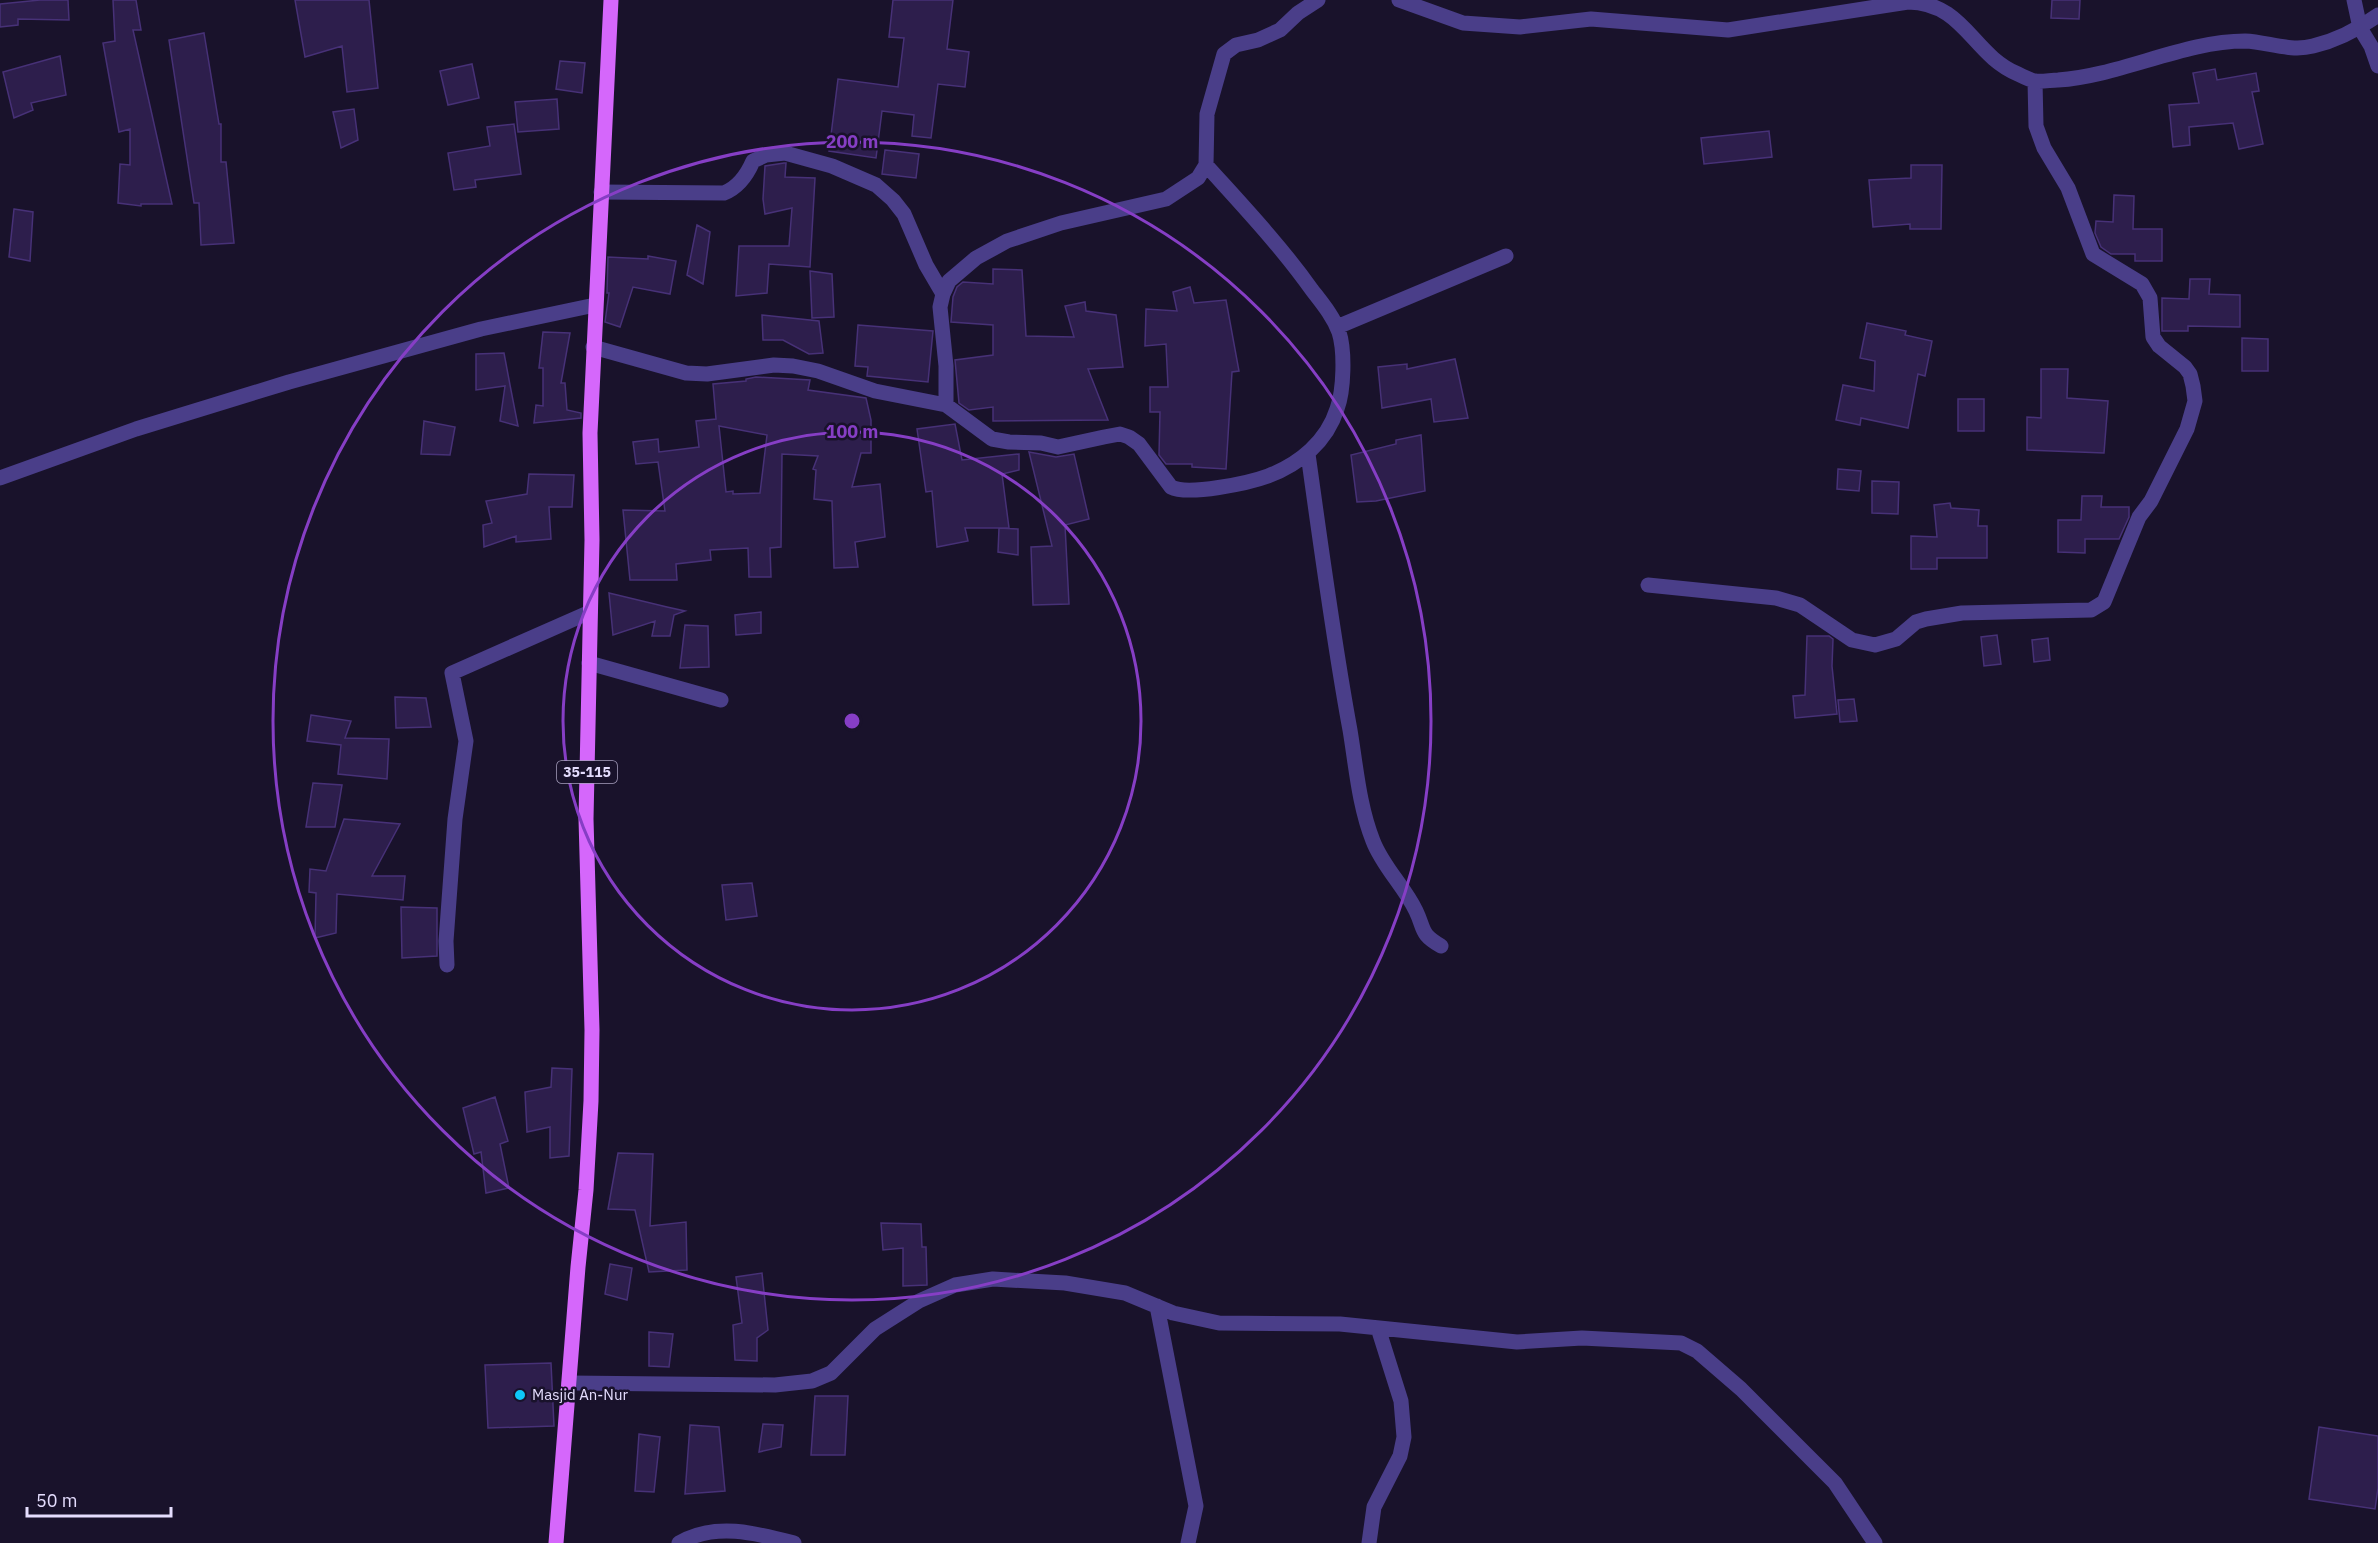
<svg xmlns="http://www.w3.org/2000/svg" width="2378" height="1543" viewBox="0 0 2378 1543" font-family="'IBM Plex Sans',sans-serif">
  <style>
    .building { fill: #2d1e4c; stroke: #473177; stroke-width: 1.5; fill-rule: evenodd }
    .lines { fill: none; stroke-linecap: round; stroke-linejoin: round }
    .minor { stroke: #4a3e89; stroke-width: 15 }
    .major { stroke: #d567fb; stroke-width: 15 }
    .ring { fill: none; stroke: #863ec5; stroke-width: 3 }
    .poi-dot { fill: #0ec7f9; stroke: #19122b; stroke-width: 2 }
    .labels { text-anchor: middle; stroke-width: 5; stroke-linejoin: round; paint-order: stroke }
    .shield { fill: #19122b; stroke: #a8a0bf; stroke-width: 1.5 }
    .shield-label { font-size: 14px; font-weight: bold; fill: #e5ddfe }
    .poi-label { font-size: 15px; fill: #e5ddfe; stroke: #19122b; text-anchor: start }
    .centre { fill: #863ec5; stroke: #19122b; stroke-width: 3 }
    .ring-label { font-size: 18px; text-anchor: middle; font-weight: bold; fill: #863ec5; stroke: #19122b; stroke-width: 5; stroke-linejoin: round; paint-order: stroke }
  </style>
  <rect width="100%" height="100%" fill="#19122b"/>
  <!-- building -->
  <path class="building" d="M40 0H68L69 20 18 19V25L0 27V4Z
    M113 0H136L141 30H133L172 204H141V206L118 203 120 164 130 165V129L119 132 103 43 115 41Z
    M295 0H369L378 88 347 92 342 46 305 57Z
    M893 0H953L947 49 969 52 965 87 938 84 931 138 912 136 914 115 882 111 876 158 829 151 838 79 898 87 904 38 889 37Z
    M2052 0H2080L2079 19 2051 18Z
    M204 33 219 124H221V162H226L234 243 201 245 199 203H194L169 40Z
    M60 56 66 95 31 103 33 110 14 118 3 72Z
    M560 61 585 63 582 93 556 89Z
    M472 64 479 98 448 105 440 71Z
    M2215 69 2217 80 2256 73 2259 91 2252 92 2263 144 2239 149 2233 123 2189 127 2190 145 2173 147 2169 105 2199 103 2193 73Z
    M557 99 559 129 518 132 515 102Z
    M354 109 358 140 341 148 333 112Z
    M514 124 521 174 475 180 476 187 454 190 448 153 490 146 487 127Z
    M1769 131 1772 157 1704 164 1701 138Z
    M885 150 919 154 916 178 882 174Z
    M784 163H786L785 177 815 178 810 267 769 264 767 293 736 296 739 246H789L792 208 765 214 763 199 765 166Z
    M1911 165H1942L1941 229H1910V224L1873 227 1869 180 1911 178Z
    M2114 195 2134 196 2133 229H2162V261H2135V254H2111L2101 247 2095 233 2096 221 2113 222Z
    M14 209 33 212 30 261 9 257Z
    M697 225 710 232 703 284 687 275Z
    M648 256 676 261 670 294 633 287 620 327 605 322 609 293H607L608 257 648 259Z
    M993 269 1022 270 1026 336 1074 337 1065 306 1085 302 1086 311 1116 315 1123 367 1088 369 1108 420 993 421V407L969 410 959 403 955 360 993 355V325L951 322 953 297 957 287 963 282 993 284Z
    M810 271 832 274 834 317 812 318Z
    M2190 279H2210L2209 294 2240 295V327L2188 326V331H2162V298L2189 299Z
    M1190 287 1194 303 1226 300 1239 371 1232 372 1226 469 1192 467V464H1166L1159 455 1160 412H1150V387H1168L1166 344 1145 346 1146 309 1177 311 1173 292Z
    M762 315 819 321 823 353 809 354 783 340H763Z
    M1867 323 1906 331 1905 335 1932 341 1925 376 1918 374 1908 428 1861 418 1860 425 1836 420 1843 385 1874 391 1875 361 1860 358Z
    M858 325 933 331 928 382 867 376 868 367 855 366Z
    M543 332 570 333 561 383H565L567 410 581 413V418L534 423 536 405 543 406V368H539Z
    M2242 338 2268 339V371H2242Z
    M504 353 510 385 518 426 500 421 505 386 476 390V354Z
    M1455 359 1468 418 1434 422 1431 399 1382 408 1378 367 1407 364V369Z
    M2041 369H2068L2067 398 2108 401 2104 453 2027 450V417L2041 418Z
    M756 377 810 380 808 390 866 398 871 420V453H861L852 487 880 484 885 537 855 542 858 567 834 568 832 501 814 499 816 470 813 469 818 456 782 454 781 547 770 548 771 577H749L748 548 710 550 711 560 676 564 677 580H630L623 510 665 511 658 462 636 464 633 442 658 439 659 452 699 447 696 421 716 419 713 384 746 381V379ZM719 426 767 435 760 493 733 494V491L726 492Z
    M1958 399H1984V431H1958Z
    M424 421 455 427 450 455 421 454Z
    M955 424 962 460 1019 454V470L1002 474 1009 528H965L968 541 937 547 932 491 926 492 917 429Z
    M1421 435 1425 491 1376 501 1357 502 1351 455 1396 444V440Z
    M1029 452 1056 457 1074 454 1089 519 1065 525 1069 604 1033 605 1031 547 1052 546Z
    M1838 469 1861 471 1859 491 1837 489Z
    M529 474 574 475 572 507H549L551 539 516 542V536L484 547 483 525 492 523 486 501 527 494Z
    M1872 481 1899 482 1898 514 1872 513Z
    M2082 496H2102L2101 507H2129V517L2119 539H2085V553L2058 552V520H2081Z
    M1950 503 1951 508 1979 510 1978 526H1987V558H1937V569H1911V536L1937 537 1934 505Z
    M999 528 1018 529V555L998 552Z
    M609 593 667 607 685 611 674 615 670 636H652L655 621 613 635Z
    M761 612V633L736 635 735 615Z
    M685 625 708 626 709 667 680 668Z
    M1997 635 2001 664 1984 666 1981 637Z
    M1807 636H1829L1833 639 1832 666 1837 714 1795 718 1793 696 1805 695Z
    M2048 638 2050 660 2034 662 2032 640Z
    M395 697 426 698 431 727 396 728Z
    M1854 699 1857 721 1840 722 1838 700Z
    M311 715 351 721 345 738 389 739 387 779 338 774 341 745 307 741Z
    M313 783 342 785 335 827H306Z
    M344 819 400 824 372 876H405L403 900 337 894 336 933 315 938 316 893 309 892 310 869 326 871Z
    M752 883 757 916 726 920 722 885Z
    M401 907 437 908V956L402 958Z
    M552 1068 572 1069 569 1156 550 1158V1127L527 1132 525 1092 551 1087Z
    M495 1097 508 1141 500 1144 509 1188 486 1193 481 1152 474 1154 463 1108Z
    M618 1153 653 1154 650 1226 686 1222 687 1270 649 1272 635 1210 608 1209Z
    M881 1223 921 1224 922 1247H926L927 1285 903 1286V1248L883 1250Z
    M610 1264 632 1268 627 1300 605 1294Z
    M762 1273 768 1330 757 1338V1361L735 1360 733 1325 742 1323 736 1277Z
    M649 1332 673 1334 669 1367 649 1366Z
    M551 1363 554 1426 488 1428 485 1365Z
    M815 1396H848L845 1455H811Z
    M763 1424 783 1425 781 1447 759 1452Z
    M690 1425 719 1427 725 1491 685 1494Z
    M2319 1427 2378 1436V1488L2375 1509 2309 1499Z
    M639 1434 660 1437 654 1492 635 1491Z"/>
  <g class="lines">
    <!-- minor -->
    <path class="minor" d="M1399 0 1463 23 1520 27 1591 19 1728 30 1908 2C1965 3 1972 55 2018 74 2024 77 2030 80 2035 81 2042 82 2051 80 2058 80 2120 76 2184 41 2245 41 2268 42 2290 52 2313 46 2338 40 2357 30 2378 15
      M2354 0 2360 28 2371 46 2378 66
      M601 192 724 193C739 187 747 175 753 161L766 155 785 153 832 166 876 185 893 200 904 214 926 265 943 294
      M1337 327 1506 256
      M593 347 686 373 707 374 774 365 793 366 818 371 875 391 946 405 992 439 1009 442 1041 443 1058 447 1104 437 1120 434 1129 437 1139 444 1171 487C1188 496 1249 483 1268 476 1300 464 1327 441 1337 409 1344 390 1345 351 1339 332 1333 316 1322 303 1312 290 1280 245 1242 205 1206 165
      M946 405V366L940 307 943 294 949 281 976 258 1007 241 1061 223 1166 199 1198 178 1206 165 1207 114 1224 54 1236 45 1258 40 1280 30 1298 13 1318 0
      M1308 454C1321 546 1333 638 1350 730 1356 766 1359 806 1373 841 1383 867 1404 886 1416 911 1425 930 1420 934 1441 946
      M0 478 136 429 289 382 481 329 595 305
      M1648 585 1776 598 1800 605 1852 640 1875 645 1896 639 1916 622 1926 619 1962 613 2091 610 2104 602 2139 517 2151 501 2187 429 2195 401 2193 386 2190 374 2185 367 2159 346 2153 337 2150 298 2142 284 2093 254 2068 188 2044 148 2036 126 2035 81
      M589 663 721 700
      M447 965 446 941 455 819 466 741 452 673 590 612
      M1157 1306 1196 1506 1188 1543
      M569 1383 775 1385 812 1381 831 1373 875 1329 919 1301 955 1285 993 1279 1065 1283 1125 1293 1173 1313 1219 1323 1340 1324 1517 1342 1582 1338 1681 1343 1697 1351 1741 1389 1835 1483 1875 1543
      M679 1543C715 1522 756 1533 794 1543
      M1369 1543 1374 1507 1400 1456 1404 1437 1401 1401 1378 1328"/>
    <!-- major -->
    <path class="major" d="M556 1543 578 1267 586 1190 591 1101 592 1030 586 819 592 540 590 433 611 0"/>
  </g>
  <!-- distance rings -->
  <g class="ring">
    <circle cx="852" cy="721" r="289"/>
    <circle cx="852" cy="721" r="579"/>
  </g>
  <!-- markers -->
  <circle class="poi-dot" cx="520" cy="1395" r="6"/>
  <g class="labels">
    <!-- shield labels -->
    <rect class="shield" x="557" y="761" width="60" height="22" rx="4.5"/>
    <g class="shield-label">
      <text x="587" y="777">35-115</text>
    </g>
    <!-- poi labels -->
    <g class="poi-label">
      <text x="532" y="1400">Masjid An-Nur</text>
    </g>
  </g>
  <circle cx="852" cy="721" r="9" class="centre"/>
  <g class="ring-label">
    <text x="852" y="148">200 m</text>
    <text x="852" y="438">100 m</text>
  </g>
  <!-- scale -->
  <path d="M27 1507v9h144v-9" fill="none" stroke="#e5ddfe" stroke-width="3"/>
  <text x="36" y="1507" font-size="18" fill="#e5ddfe" stroke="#19122b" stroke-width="4.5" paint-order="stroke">50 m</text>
</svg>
